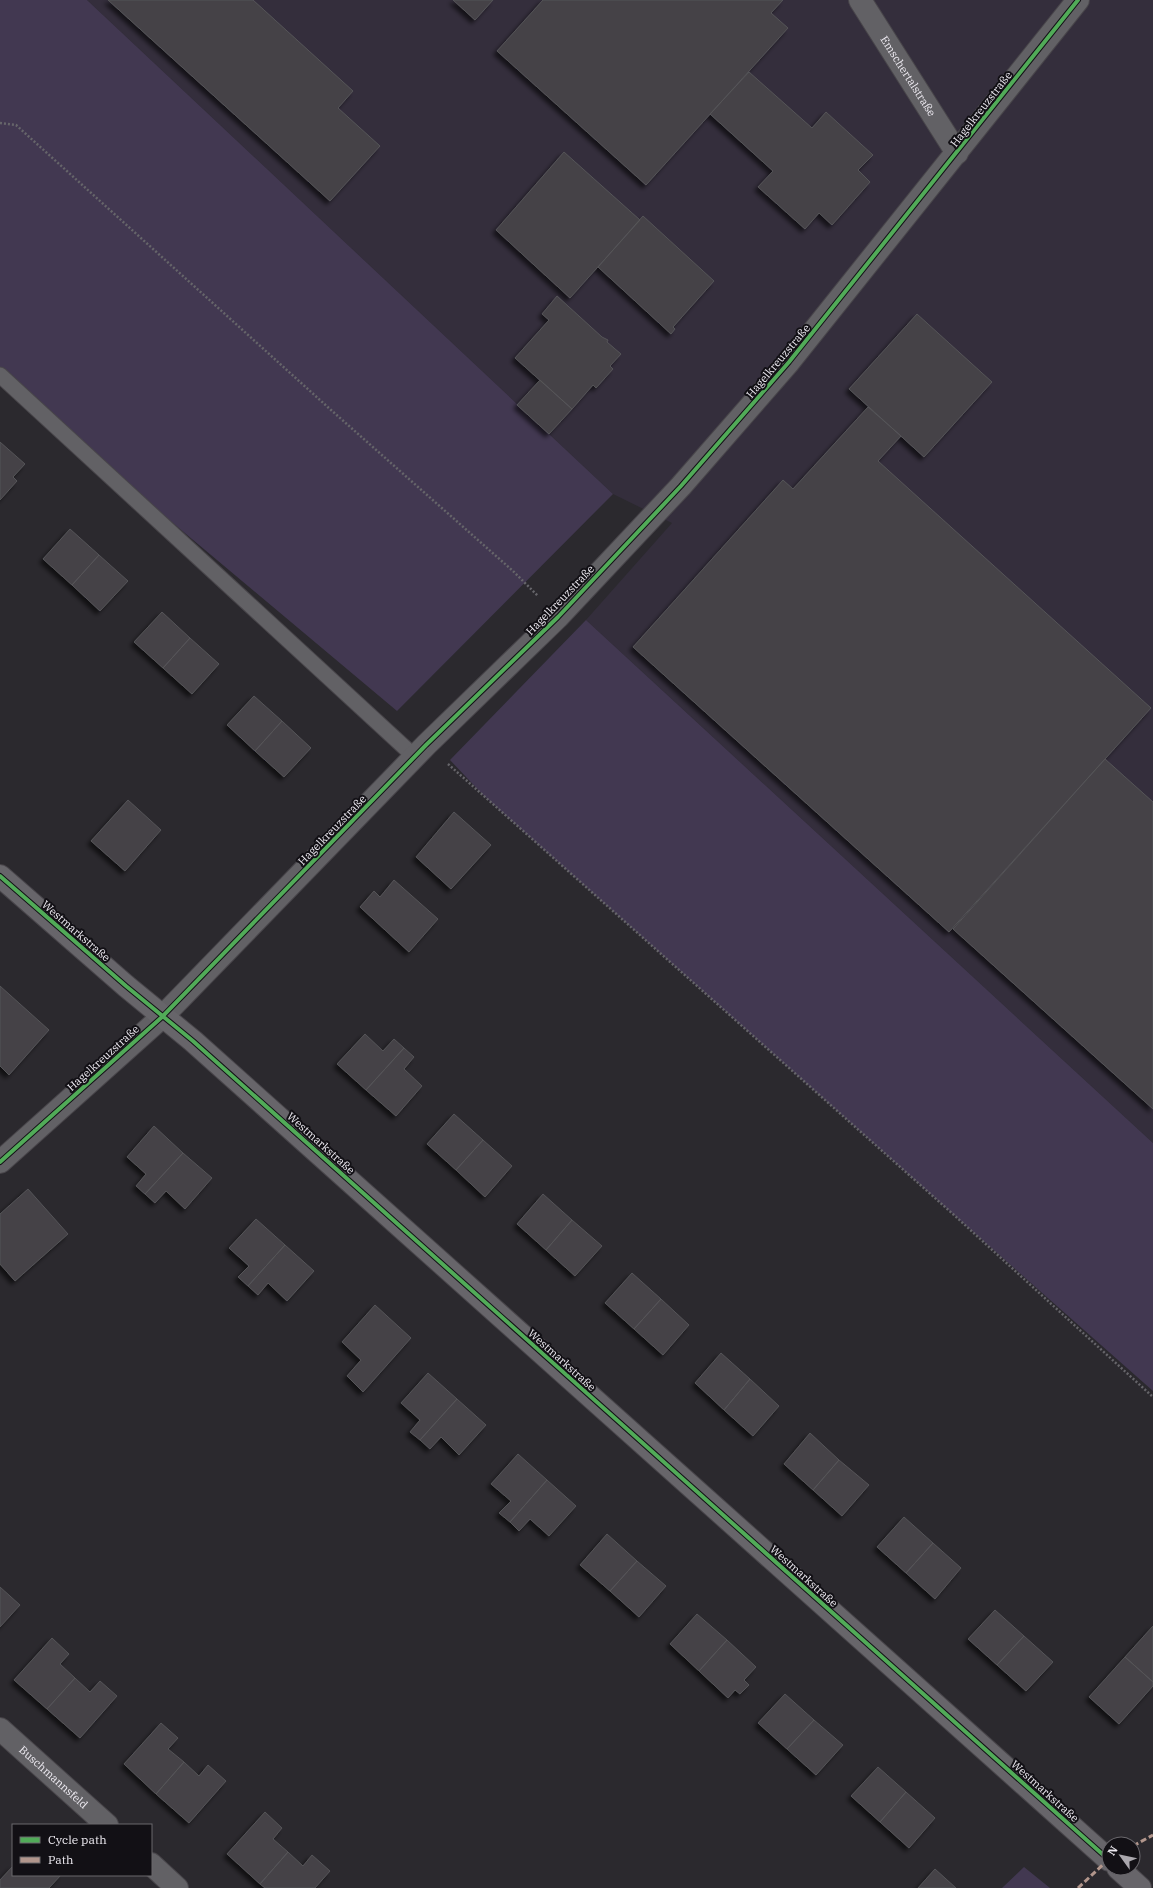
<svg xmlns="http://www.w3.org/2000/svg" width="1153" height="1888" viewBox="0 0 1153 1888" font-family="'IBM Plex Serif',serif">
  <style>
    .built { fill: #342e3c }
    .green { fill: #423851 }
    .building { fill: #454347; stroke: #555458; filter: url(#shadow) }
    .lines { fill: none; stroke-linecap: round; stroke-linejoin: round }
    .lane-casing { stroke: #48454a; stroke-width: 17 }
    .street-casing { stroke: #48454a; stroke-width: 24 }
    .secondary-casing { stroke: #48454a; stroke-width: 24 }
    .path { stroke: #66656a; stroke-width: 2.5; stroke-dasharray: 2 2; stroke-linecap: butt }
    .lane { stroke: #626165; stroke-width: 15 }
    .street { stroke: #626165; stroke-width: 22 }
    .secondary { stroke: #67656a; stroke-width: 22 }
    .quiet { stroke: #b2968c; stroke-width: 3; stroke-dasharray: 6 3; stroke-linecap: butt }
    .cycleway-casing { stroke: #121015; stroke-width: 6 }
    .cycleway { stroke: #51ab58; stroke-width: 4 }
    .labels { text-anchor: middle; stroke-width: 4; stroke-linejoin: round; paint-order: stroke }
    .street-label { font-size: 11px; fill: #eeebf2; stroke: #121015 }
  </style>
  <defs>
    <filter id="shadow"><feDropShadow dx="-3.5" dy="3.5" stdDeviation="2" flood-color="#0009"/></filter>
  </defs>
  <rect width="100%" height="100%" fill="#2b292e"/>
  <!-- built -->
  <path class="built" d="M87 0H1153V1143L586 620 672 523 613 494Z"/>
  <!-- green -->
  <path class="green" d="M0 0H87L613 494 397 711 0 378Z
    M586 620 1153 1143V1391L954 1215 484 796 450 760Z
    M1024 1867 1050 1888H1002Z"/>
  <!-- building -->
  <path class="building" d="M108 0H253L353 91 338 108 380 146 330 201Z
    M453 0H493L475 20Z
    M543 0H783L771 13 788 28 646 185 497 51Z
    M749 72 812 128 826 112 873 155 858 170 870 182 832 225 819 213 805 229 758 187 773 171 710 114Z
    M564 152 640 220 570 298 496 230Z
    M643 216 714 281 673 327 675 329 671 334 598 267Z
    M557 296 602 337 608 340 607 342 621 354 610 366 613 369 596 388 593 385 572 409 515 358 549 320 542 314Z
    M917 314 992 382 924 457 849 389Z
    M540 380 572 409 549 434 517 405Z
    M868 407 901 436 878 461 1151 708 949 932 633 647 783 480 793 489Z
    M0 442 25 464 13 477 17 481 0 500Z
    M70 529 99 555 72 585 43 559Z
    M99 555 128 581 100 611 72 585Z
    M162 612 190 638 163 668 134 642Z
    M190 638 219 664 192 694 163 668Z
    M254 696 282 721 255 751 227 725Z
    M282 721 311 748 284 777 255 751Z
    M1105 759 1153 802V1109L953 929Z
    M128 800 161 830 125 871 91 841Z
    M454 812 491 845 451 889 416 857Z
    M394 880 438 919 409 952 360 907 374 891 380 897Z
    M0 986 49 1030 9 1075 0 1066Z
    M365 1034 383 1051 394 1039 404 1048 366 1090 337 1064Z
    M404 1048 414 1057 404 1069 422 1086 396 1116 366 1090Z
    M454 1114 483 1140 456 1170 427 1144Z
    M154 1126 183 1153 145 1194 136 1186 146 1174 127 1157Z
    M483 1140 512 1166 485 1197 456 1170Z
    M183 1153 212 1178 185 1209 166 1191 155 1203 145 1194Z
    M28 1189 68 1234 15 1281 0 1264V1214Z
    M543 1194 572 1220 546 1250 517 1224Z
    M256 1219 285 1245 248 1286 238 1277 249 1266 229 1248Z
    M572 1220 602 1246 575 1276 546 1250Z
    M285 1245 314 1271 287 1301 268 1283 258 1295 248 1286Z
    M632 1273 661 1299 634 1329 605 1303Z
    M661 1299 689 1325 663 1355 634 1329Z
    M375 1305 411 1338 363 1392 347 1376 361 1360 342 1342Z
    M721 1353 750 1379 724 1410 695 1383Z
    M428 1373 457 1399 420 1440 410 1432 420 1420 401 1403Z
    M750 1379 779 1406 753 1436 724 1410Z
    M457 1399 486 1425 459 1455 441 1437 430 1449 420 1440Z
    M810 1433 839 1460 813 1490 784 1464Z
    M518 1454 547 1480 510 1522 499 1513 511 1501 491 1484Z
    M839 1460 869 1485 842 1516 813 1490Z
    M547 1480 576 1506 549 1536 530 1519 519 1531 510 1522Z
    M904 1517 933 1543 906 1573 877 1547Z
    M607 1534 637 1561 610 1591 580 1565Z
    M933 1543 961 1568 935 1599 906 1573Z
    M637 1561 666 1586 639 1617 610 1591Z
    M0 1587 20 1605 0 1627Z
    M995 1610 1024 1636 997 1665 968 1639Z
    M697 1614 727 1640 699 1671 670 1644Z
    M1153 1626V1682L1125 1657Z
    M1024 1636 1053 1662 1026 1691 997 1665Z
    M52 1638 69 1654 60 1664 75 1678 47 1709 14 1680Z
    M727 1640 756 1667 744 1680 749 1685 740 1694 735 1690 728 1698 699 1671Z
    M1125 1657 1153 1682V1686L1119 1724 1089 1697Z
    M75 1678 90 1692 100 1681 117 1696 80 1738 47 1709Z
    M785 1694 814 1720 787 1749 758 1723Z
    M814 1720 843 1745 816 1775 787 1749Z
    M161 1723 178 1738 168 1749 184 1762 156 1794 124 1764Z
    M184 1762 199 1776 208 1765 226 1781 189 1823 156 1794Z
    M878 1767 906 1792 880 1822 851 1796Z
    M906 1792 935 1818 909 1848 880 1822Z
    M265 1812 282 1828 273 1839 288 1852 260 1884 227 1854Z
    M288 1852 303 1866 312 1855 330 1871 315 1888H265L260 1884Z
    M13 1866V1875H61L49 1888H0V1880Z
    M935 1869 956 1888H918Z"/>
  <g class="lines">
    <defs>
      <path id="lane" d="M0 375 415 757"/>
      <g id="street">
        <path id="s1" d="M860 0 957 153"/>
        <path d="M0 1162 162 1017 426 745 558 617 681 486 789 362 1078 0"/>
        <path id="s2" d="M0 1729 107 1825"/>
        <path d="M151 1864 177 1888"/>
      </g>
      <path id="secondary" d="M0 876 126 986 193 1041 1109 1860
        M1118 1868 1140 1888"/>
    </defs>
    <!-- lane casing -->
    <use href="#lane" class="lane-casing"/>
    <!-- street casing -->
    <use href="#street" class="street-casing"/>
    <!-- secondary casing -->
    <use href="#secondary" class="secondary-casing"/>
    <!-- path -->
    <path class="path" d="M0 123 16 125 331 410 513 571 538 596
      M448 764 954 1215 1153 1397"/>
    <!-- lane -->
    <use href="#lane" class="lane"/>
    <!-- street -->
    <use href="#street" class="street"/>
    <!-- secondary -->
    <use href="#secondary" class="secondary"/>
    <!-- quiet -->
    <path class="quiet" d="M1133 1846 1153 1835
      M1078 1888 1109 1859"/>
    <defs>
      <path id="cycleway" d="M0 876 126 986 193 1041 1109 1860
        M0 1162 162 1017 426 745 558 617 681 486 789 362 1078 0"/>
    </defs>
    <!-- cycleway casing -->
    <use href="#cycleway" class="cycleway-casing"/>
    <!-- cycleway -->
    <use href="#cycleway" class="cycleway"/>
  </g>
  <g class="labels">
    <!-- street labels -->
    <g class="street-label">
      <text dy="4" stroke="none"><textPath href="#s1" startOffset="90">Emschertalstraße</textPath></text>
      <text transform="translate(981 109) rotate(-52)" y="4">Hagelkreuzstraße</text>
      <text transform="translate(778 361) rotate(-50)" y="4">Hagelkreuzstraße</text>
      <text transform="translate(560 600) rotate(-46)" y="4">Hagelkreuzstraße</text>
      <text transform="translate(332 830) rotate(-46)" y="4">Hagelkreuzstraße</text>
      <text transform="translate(76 931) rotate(41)" y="4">Westmarkstraße</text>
      <text transform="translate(103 1058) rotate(-42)" y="4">Hagelkreuzstraße</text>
      <text transform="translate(321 1143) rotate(42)" y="4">Westmarkstraße</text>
      <text transform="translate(562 1360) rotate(42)" y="4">Westmarkstraße</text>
      <text transform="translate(804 1576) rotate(42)" y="4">Westmarkstraße</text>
      <text dy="4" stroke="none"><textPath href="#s2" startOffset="72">Buschmannsfeld</textPath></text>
      <text transform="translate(1045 1791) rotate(42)" y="4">Westmarkstraße</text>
    </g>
  </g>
  <!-- legend -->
  <rect x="12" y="1824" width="140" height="52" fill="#121015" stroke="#6a686d"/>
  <rect x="20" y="1837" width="20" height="6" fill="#51ab58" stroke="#6a686d"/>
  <text x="48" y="1844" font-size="12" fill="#eeebf2">Cycle path</text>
  <rect x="20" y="1857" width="20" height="6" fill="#b2968c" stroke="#6a686d"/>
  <text x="48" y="1864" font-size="12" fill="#eeebf2">Path</text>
  <!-- north arrow -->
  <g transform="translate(1121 1856) rotate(303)"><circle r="19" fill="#121015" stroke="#6a686d"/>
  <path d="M0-3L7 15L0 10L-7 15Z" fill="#aaa7ad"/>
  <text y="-6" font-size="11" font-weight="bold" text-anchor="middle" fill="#eeebf2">N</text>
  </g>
</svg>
